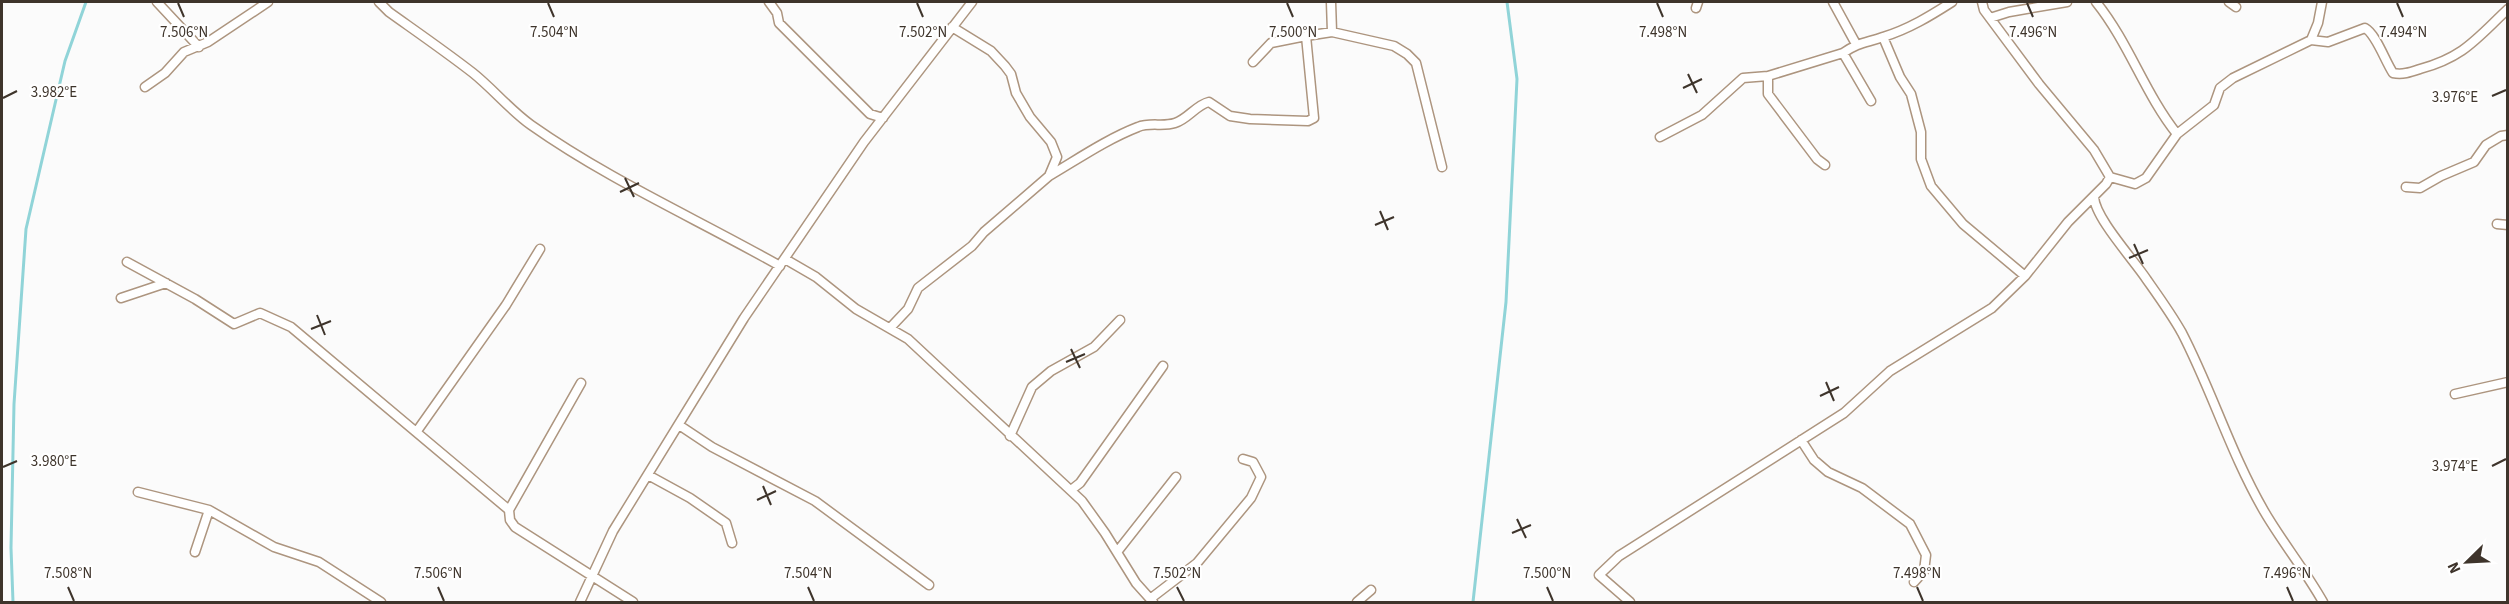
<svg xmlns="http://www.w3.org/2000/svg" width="2509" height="604" viewBox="0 0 2509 604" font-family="'Source Sans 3',sans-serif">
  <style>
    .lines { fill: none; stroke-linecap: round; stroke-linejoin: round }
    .stream { stroke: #90d4d8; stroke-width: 3 }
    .minor-casing { stroke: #ad957f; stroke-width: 11 }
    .minor { stroke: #fff; stroke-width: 8 }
    .ticks { fill: none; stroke: #3e342b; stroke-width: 2 }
    .ticks-label { font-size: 15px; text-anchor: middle; fill: #3e342b; stroke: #fff; stroke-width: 4.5; stroke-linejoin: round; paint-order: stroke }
  </style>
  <rect width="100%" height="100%" fill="#fbfbfb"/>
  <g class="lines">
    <!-- stream -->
    <path class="stream" d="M13 602 11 548 14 404 26 229 65 61 86 2
      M1473 602 1506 302 1517 79 1507 2"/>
    <defs>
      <path id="minor" d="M157 2 199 47
        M379 2 389 12C417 32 446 52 473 73 493 89 510 110 531 125 609 180 697 219 780 266
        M769 2 777 13 779 23 870 114 883 118
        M1331 2 1332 32
        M1833 2 1856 44
        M2096 2C2129 43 2145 94 2177 134
        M2229 2 2236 7
        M1696 8 1698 2
        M1990 18 2009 12 2067 2
        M1883 37 1900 77 1911 94 1921 132V159L1931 186 1963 224 2025 276
        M2311 40 2318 23 2322 2
        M1253 62 1271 43 1306 36
        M145 87 165 73 184 52 208 42 268 2
        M1871 101 1843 53C1859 42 1866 43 1883 37 1909 29 1930 16 1952 2
        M1660 137 1702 115 1743 78 1768 76
        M1825 165 1817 159 1768 94V76L1843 53
        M1049 176C1078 159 1107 139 1138 127 1150 122 1163 127 1175 123 1188 119 1196 105 1209 102L1230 116 1250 119 1308 121 1314 118 1306 36 1332 32 1394 46 1407 54 1416 63 1442 167
        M2110 177 2135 184 2146 178 2177 134 2214 105 2220 88 2233 78 2311 40 2328 42 2365 28C2376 34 2385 61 2393 73 2403 75 2411 72 2420 69 2464 57 2476 39 2508 9
        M2406 187 2420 188 2441 176 2474 162 2486 145 2501 136 2508 135
        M2094 197C2095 218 2134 260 2147 280 2159 297 2172 315 2182 333 2212 391 2231 454 2264 511 2282 542 2305 570 2323 602
        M2497 224 2508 225
        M785 259 816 277 856 309 908 339 1082 501 1105 533 1136 583 1153 602
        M127 262 195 299 234 324 260 313 291 327 509 510
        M121 298 166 283
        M890 328 908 309 918 288 972 246 984 232 1049 176 1057 157 1051 142 1030 117 1016 93 1011 74 1005 66 991 51 952 27
        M581 383 509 510 510 520 515 527 633 602
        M2455 394 2508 382
        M679 425 712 447 815 501 929 585
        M417 431 506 305 540 249
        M1010 436 1032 387 1051 371 1094 347 1120 320
        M1801 440 1814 460 1828 472 1862 488 1910 524 1926 555 1924 571 1914 582
        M648 475 690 498 726 523 732 543
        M1071 490 1080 483 1163 366
        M138 492 209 510 274 547 319 562 381 602
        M195 552 209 510
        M1117 552 1176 477
        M1150 599 1197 563 1251 498 1261 477 1253 462 1243 459
        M580 602 613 531 744 318 864 142 972 2
        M1357 602 1371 590
        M1630 602 1599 575 1619 556 1844 413 1890 371 1992 308 2025 276 2068 222 2106 184 2110 177 2094 150 2039 84 1984 10 1982 2"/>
    </defs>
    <!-- minor casing -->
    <use href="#minor" class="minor-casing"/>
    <!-- minor -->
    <use href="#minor" class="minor"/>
  </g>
  <!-- ticks -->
  <path class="ticks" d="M178 3 184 17M548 3 554 17M917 3 923 17M1287 3 1293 17M1657 3 1663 17M2027 3 2033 17M2397 3 2403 17M1688 74 1697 93M1683 88 1702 79M2492 96 2506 90M3 98 17 91M625 178 634 197M620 192 639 183M1380 211 1388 230M1375 225 1394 217M2134 244 2143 264M2129 258 2148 250M317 315 325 335M311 329 331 321M1071 349 1080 368M1066 362 1085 354M1826 382 1834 401M1820 396 1839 387M2492 466 2506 459M3 467 17 461M763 486 771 505M757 500 776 491M1517 519 1526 538M1512 533 1531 525M68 587 74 601M438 587 444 601M808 587 814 601M1177 587 1184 601M1547 587 1553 601M1917 587 1923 601M2287 587 2293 601"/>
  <g class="ticks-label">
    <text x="554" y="37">7.504°N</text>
    <text x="923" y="37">7.502°N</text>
    <text x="1293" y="37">7.500°N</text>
    <text x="1663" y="37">7.498°N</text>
    <text x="2033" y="37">7.496°N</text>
    <text x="2403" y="37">7.494°N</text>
    <text x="184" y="37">7.506°N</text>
    <text x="54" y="97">3.982°E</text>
    <text x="2455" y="102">3.976°E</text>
    <text x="54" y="466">3.980°E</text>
    <text x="2455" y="471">3.974°E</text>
    <text x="68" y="578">7.508°N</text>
    <text x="438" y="578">7.506°N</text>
    <text x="808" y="578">7.504°N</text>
    <text x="1177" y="578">7.502°N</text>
    <text x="1547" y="578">7.500°N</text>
    <text x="1917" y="578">7.498°N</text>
    <text x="2287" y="578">7.496°N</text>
  </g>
  <!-- border -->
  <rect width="2509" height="604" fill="none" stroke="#3e342b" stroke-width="6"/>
  <!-- north arrow -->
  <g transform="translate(2467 562) rotate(246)" stroke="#ffffff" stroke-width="4.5" paint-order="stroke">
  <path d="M0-4.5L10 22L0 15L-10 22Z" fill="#3e342b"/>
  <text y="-9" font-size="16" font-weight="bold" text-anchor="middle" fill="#3e342b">N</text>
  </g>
</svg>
